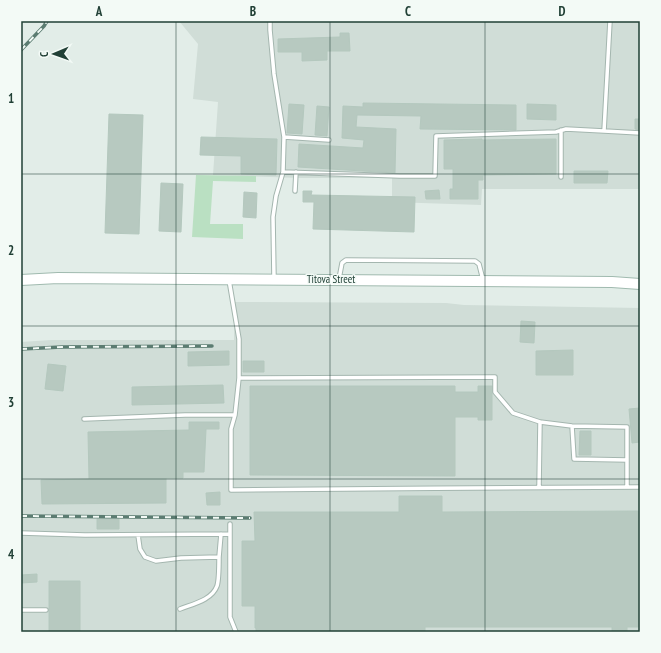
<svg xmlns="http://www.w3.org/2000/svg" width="661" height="653" viewBox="0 0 661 653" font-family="'PT Sans Narrow',sans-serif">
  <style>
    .built { fill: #d0ddd7 }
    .green { fill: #bae0c2 }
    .building { fill: #b7c9c0; stroke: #b4c8be }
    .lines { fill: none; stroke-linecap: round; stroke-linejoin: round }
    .service-casing { stroke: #a4b6af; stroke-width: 5.5 }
    .secondary-casing { stroke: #a0baaf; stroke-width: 12 }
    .service { stroke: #fff; stroke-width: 3.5 }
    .secondary { stroke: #fff; stroke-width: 10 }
    .rail-casing { stroke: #5b7c71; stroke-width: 3.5 }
    .rail { stroke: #f3faf6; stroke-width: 2; stroke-dasharray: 6; stroke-linecap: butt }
    .grid { fill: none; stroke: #214036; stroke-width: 1; stroke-opacity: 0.55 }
    .labels { text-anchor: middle; stroke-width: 3; stroke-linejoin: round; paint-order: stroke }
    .street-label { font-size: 11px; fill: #214036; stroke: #f3faf6 }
    .neatline { fill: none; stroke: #214036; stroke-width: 1.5 }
    .grid-label { font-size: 13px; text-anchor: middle; font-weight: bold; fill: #214036 }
  </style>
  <rect width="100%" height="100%" fill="#e2ede8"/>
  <!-- built -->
  <path class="built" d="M179 21H640V189H482L481 205 392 202V178H302L213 175 218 102 193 99 198 44Z
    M234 302 446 303 464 305 640 308V632H21V342L51 340H234Z"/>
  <!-- green -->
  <path class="green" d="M196 175 256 176V182L213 181 210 224H243V239L192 237Z"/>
  <!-- building -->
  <path class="building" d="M340 33H349L350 51H327V60L302 61V52H278V39L340 37Z
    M363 103 516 105V130L420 129 421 116 357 115 356 127 396 129 395 173 298 167 299 144 363 148 364 140 342 138 343 106 363 107Z
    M289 104 304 105 302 134 287 133Z
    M527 104 556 105V120L527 119Z
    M317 106 329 107 327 136 315 135Z
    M109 114 143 115 139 234 105 233Z
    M635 119H640V130L635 129Z
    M201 137 277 139 276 175 241 174V156L200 155Z
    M482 139V140L556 139V174L483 175V180H478V199H450V189H453V169H444V140Z
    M574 171H608L607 183H574Z
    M161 183 183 184 181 232 159 231Z
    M439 190 440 199H426L425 191Z
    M303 191H312L311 195 415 197 414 232 313 229 314 202H303Z
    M244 192 257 193 256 218 243 217Z
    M521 321 535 322 534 343 520 342Z
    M573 350V375H536V351Z
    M229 351V365L188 366V352Z
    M243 361H264V372H243Z
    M48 364 66 366 63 391 45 389Z
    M223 385 224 403 132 405V387Z
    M250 386H455V392H478V386H492V420H478V417H455V476L250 475Z
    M640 408V442L632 443 629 409Z
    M189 422H219V429H206L204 472H183V478H166V503L42 504 41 480 89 479 88 432 189 430Z
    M580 431H591V455H579Z
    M220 492V505H207L206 493Z
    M399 496H442V512L638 511V627H627V632H612V627H425V632H256V628H255V606H242V541H255L254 512H399Z
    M97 519H119V529H97Z
    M37 574V582L21 583V575Z
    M49 581H80V632H49Z"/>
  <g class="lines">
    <defs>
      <path id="service" d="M270 21V30L274 74 284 137 283 172 400 176H435L436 136 556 132 566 129 604 131
        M610 21 604 131 640 133
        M561 130V177
        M284 137 329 140
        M295 191 296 172
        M274 278 273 217 276 196 283 172
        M339 279 342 263 346 260 475 261 479 264 483 280
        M229 280 239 339V378
        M84 419 185 415H235
        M540 422 572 426 627 427V487
        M572 426 574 459 627 460
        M539 487 540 422 513 413 495 392V377L239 378 235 415 231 429V490C367 489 504 487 640 487
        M230 524V617L236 632
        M21 533 85 535 230 534
        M138 535 140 549 145 557 156 561 181 558 219 557 221 534
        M180 609C193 604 212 600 217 586 219 580 219 564 219 557
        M21 610H46"/>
      <path id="secondary" d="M21 280 58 278 612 282 640 284"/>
    </defs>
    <!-- service casing -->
    <use href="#service" class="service-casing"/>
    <!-- secondary casing -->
    <use href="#secondary" class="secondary-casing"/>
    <!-- service -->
    <use href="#service" class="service"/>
    <!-- secondary -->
    <use href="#secondary" class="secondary"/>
    <defs>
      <path id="rail" d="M21 50 44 26 47 21
        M21 349 62 347 212 346
        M21 516 250 518"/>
    </defs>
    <!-- rail casing -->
    <use href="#rail" class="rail-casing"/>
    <!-- rail -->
    <use href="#rail" class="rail"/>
  </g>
  <!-- grid -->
  <path class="grid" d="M176 21V632M330 21V632M485 21V632M21 174H640M21 326H640M21 479H640"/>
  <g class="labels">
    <!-- street labels -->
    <g class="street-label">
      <text x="331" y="283">Titova Street</text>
    </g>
  </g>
  <!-- border -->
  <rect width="661" height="653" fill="none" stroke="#f3faf6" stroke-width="44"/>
  <!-- north arrow -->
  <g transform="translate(54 54) rotate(268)" stroke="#f3faf6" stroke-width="3" paint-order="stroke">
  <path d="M0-3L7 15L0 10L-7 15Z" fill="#214036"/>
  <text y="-6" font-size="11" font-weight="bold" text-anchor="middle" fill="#214036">С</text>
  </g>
  <rect x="22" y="22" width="617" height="609" class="neatline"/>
  <g class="grid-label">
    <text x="99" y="16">A</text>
    <text x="253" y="16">B</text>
    <text x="408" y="16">C</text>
    <text x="562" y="16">D</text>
    <text x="11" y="103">1</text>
    <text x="11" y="255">2</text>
    <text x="11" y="407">3</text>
    <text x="11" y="559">4</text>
  </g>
</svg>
